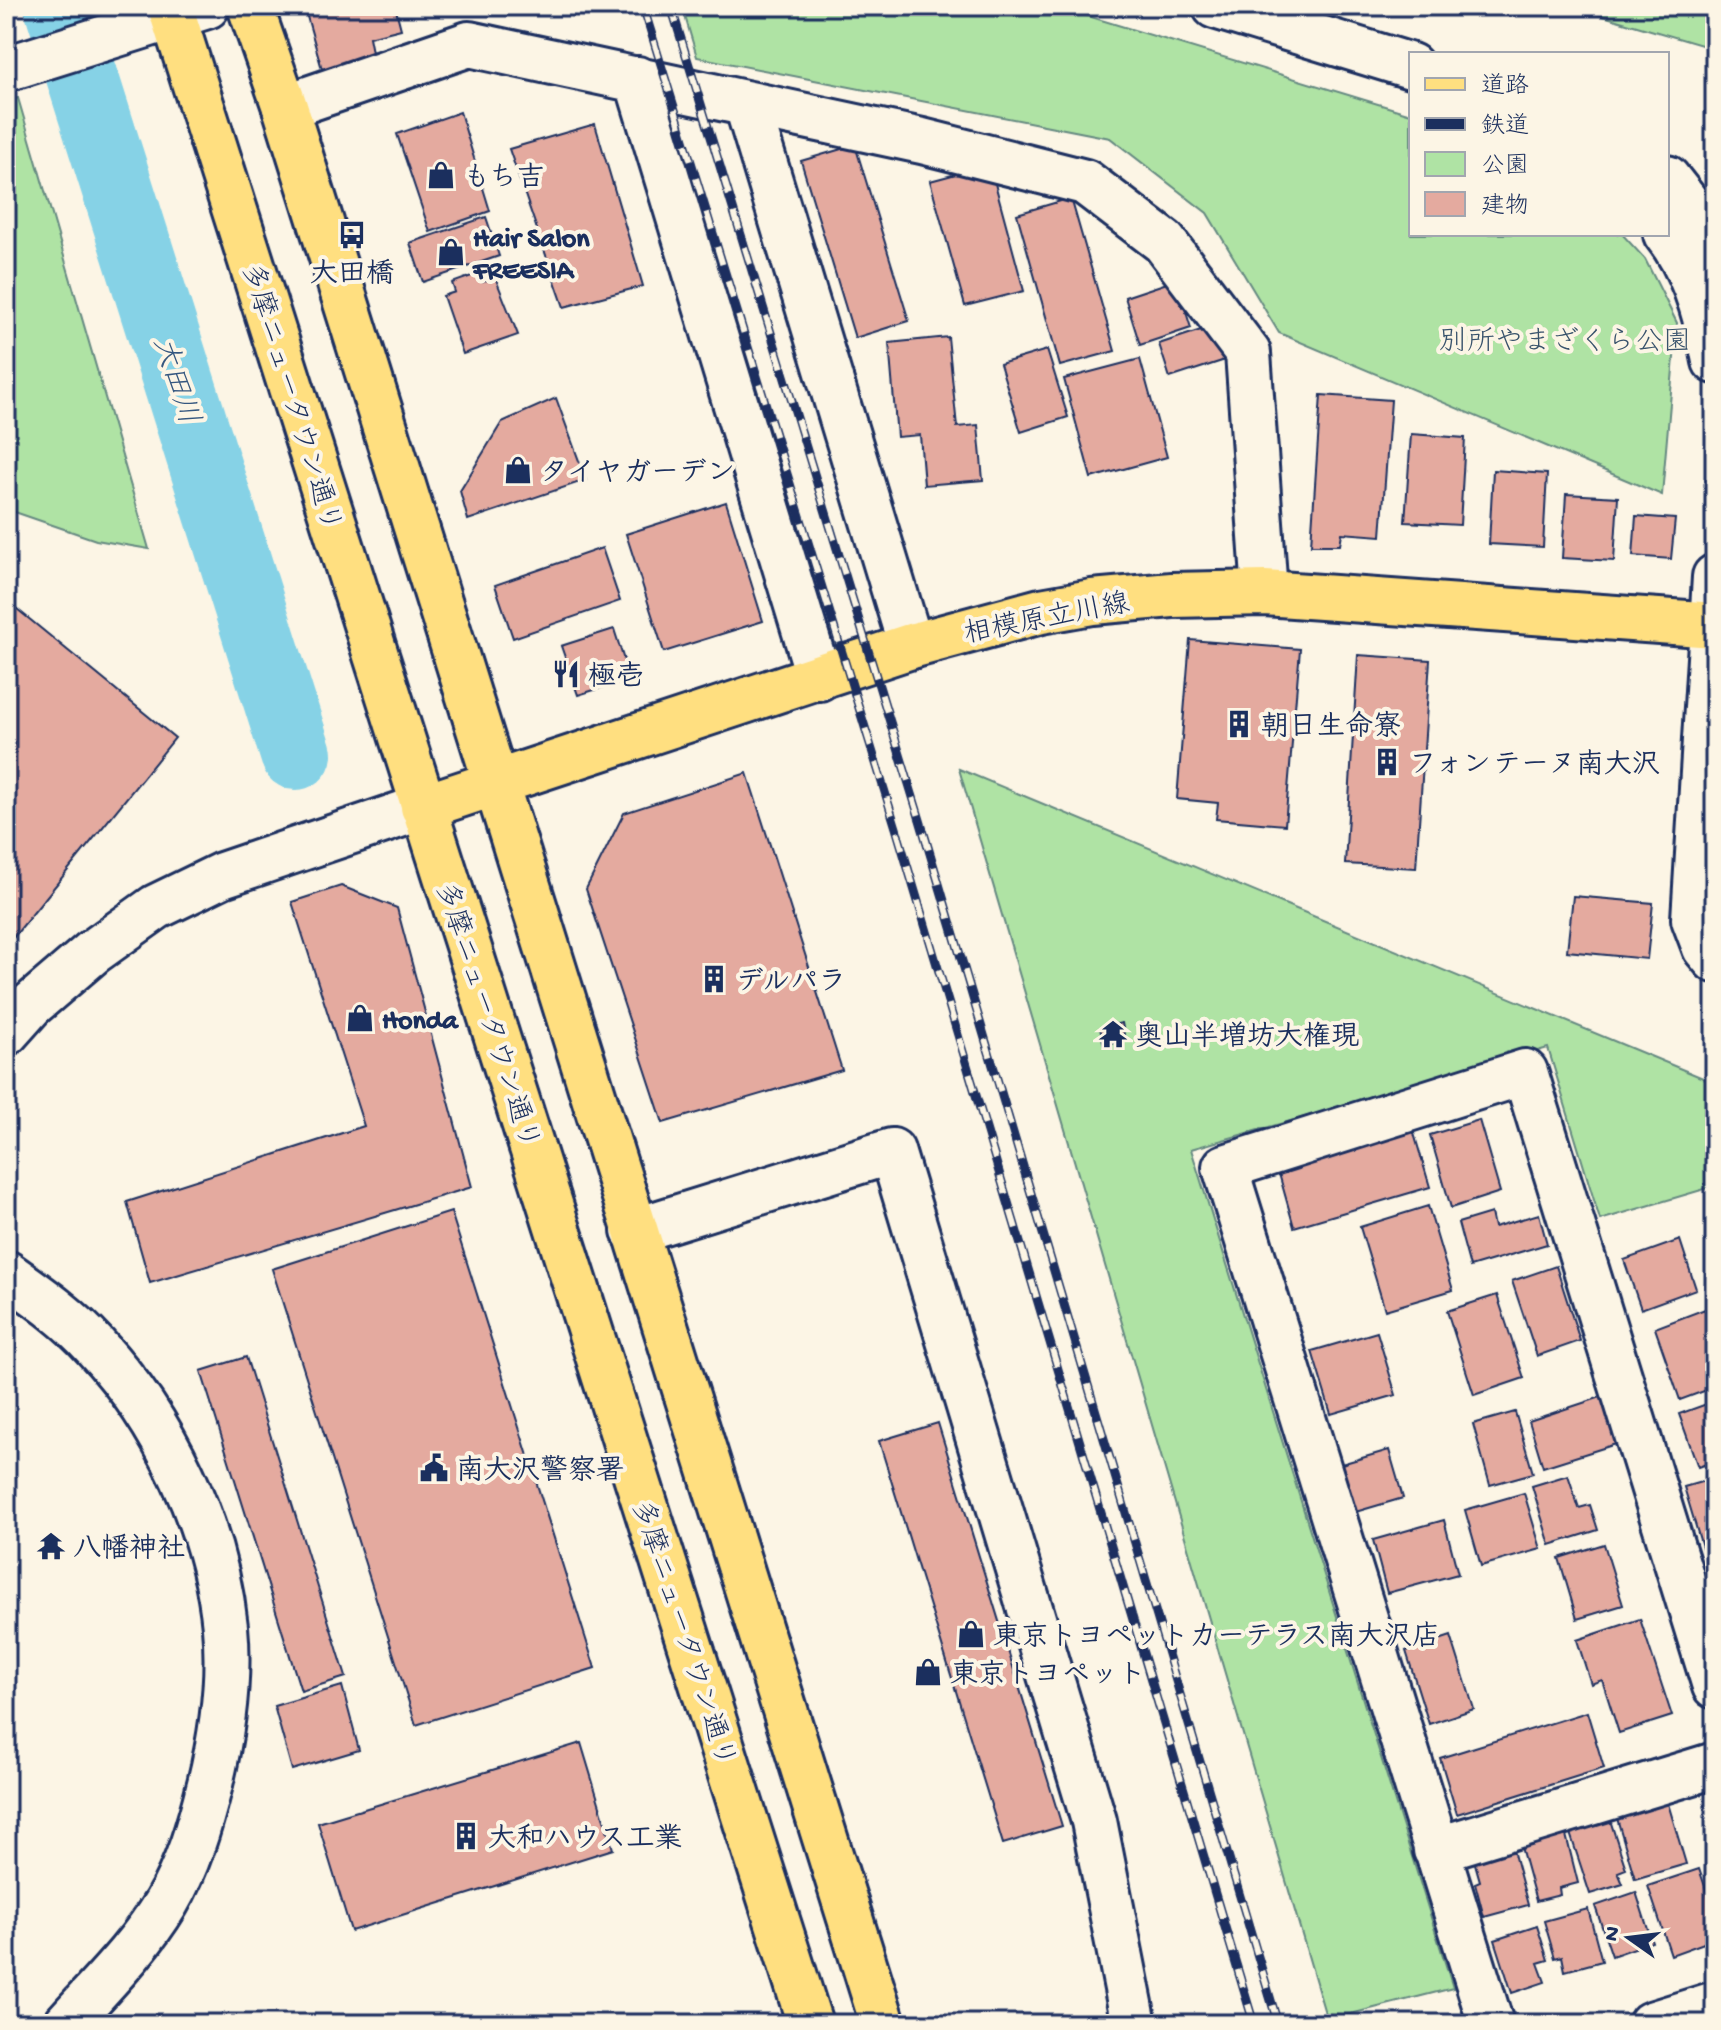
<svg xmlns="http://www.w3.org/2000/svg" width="1721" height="2030" viewBox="0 0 1721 2030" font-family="'Gochi Hand','Klee One',sans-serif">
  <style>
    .green { fill: #afe3a4; stroke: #658981; stroke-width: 2 }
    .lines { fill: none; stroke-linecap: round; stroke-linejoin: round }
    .river { stroke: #86d2e6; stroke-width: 72 }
    .building { fill: #e4aa9f; stroke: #1b2f5e; stroke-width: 2 }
    .minor-casing { stroke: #1b2f5e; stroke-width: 50 }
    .major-casing { stroke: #1b2f5e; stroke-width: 50 }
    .minor { stroke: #fcf5e5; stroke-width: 44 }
    .major { stroke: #ffdf80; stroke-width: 44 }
    .rail-casing { stroke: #1b2f5e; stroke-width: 9 }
    .rail { stroke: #fcf5e5; stroke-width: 6; stroke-dasharray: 18; stroke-linecap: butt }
    .labels { text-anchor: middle; stroke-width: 8; stroke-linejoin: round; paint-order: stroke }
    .poi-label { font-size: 28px; font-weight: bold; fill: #1b2f5e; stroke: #fcf5e5; text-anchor: start }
    .park-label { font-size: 28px; fill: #39536c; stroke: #fcf5e5 }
    .street-label { font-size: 28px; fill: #1b2f5e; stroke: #fcf5e5 }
    .water-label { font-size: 30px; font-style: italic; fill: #365880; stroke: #fcf5e5 }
  </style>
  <rect width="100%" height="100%" fill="#fcf5e5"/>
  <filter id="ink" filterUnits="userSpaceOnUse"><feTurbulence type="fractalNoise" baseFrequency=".0125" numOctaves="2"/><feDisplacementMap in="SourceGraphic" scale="16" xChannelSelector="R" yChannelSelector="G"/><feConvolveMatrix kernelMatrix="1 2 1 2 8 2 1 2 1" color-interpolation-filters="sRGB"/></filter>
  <g filter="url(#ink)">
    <!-- green -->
    <path class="green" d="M682 6H1055L1411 114V234H1622L1645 259 1677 323 1662 495 1279 333 1207 213 1110 138 697 57Z
      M1569 6H1715V49Z
      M18 98 149 549 96 540 6 509V101Z
      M959 769 1715 1083V1186L1600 1220 1548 1048 1191 1149 1453 1988 1327 2020Z"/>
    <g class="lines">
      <!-- river -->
      <path class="river" d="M60 6 296 754"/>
    </g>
    <!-- building -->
    <path class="building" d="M304 6H395L401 29 369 37 374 62 324 76Z
      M460 112 490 211 430 232 397 134Z
      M595 124 643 286 564 307 509 149Z
      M855 145 909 321 855 338 801 161Z
      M990 165 1024 291 965 306 930 181Z
      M1071 198 1115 351 1060 366 1017 214Z
      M486 217 499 256 423 282 410 243Z
      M480 273 483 282 495 277 518 335 463 354 443 296 455 292 452 283Z
      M1176 280 1191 328 1140 345 1125 297Z
      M1213 326 1225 360 1170 378 1159 344Z
      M948 337 957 427 978 425 983 480 924 485 920 435 897 437 889 343Z
      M1047 350 1068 417 1021 432 1000 364Z
      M1140 359 1167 457 1091 478 1064 379Z
      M1321 395 1391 400 1381 536 1342 533 1340 545H1311Z
      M556 398 586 480 468 520 460 491 502 422Z
      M1411 434 1465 438 1460 525 1405 522Z
      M1493 470 1547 474 1543 547 1489 544Z
      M1566 494 1618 497 1614 561 1562 558Z
      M726 502 763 621 664 652 626 534Z
      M1636 516 1675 519 1671 559 1633 556Z
      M602 548 620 601 513 638 495 585Z
      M6 600 175 738 13 938 6 932V754L14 744 6 737Z
      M614 629 630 679 578 695 561 646Z
      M1190 640 1300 649 1285 825 1216 819 1218 803 1177 799Z
      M1358 655 1430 660 1416 868 1345 864Z
      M747 773 842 1070 663 1123 586 889 624 813Z
      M341 886 397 908 472 1187 150 1283 127 1202 364 1126 292 902Z
      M1573 896 1653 903 1647 959 1567 951Z
      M1122 1023 1125 1040 1104 1045 1100 1028Z
      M1479 1120 1500 1192 1451 1208 1430 1135Z
      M1413 1130 1430 1187 1294 1227 1278 1170Z
      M1428 1206 1453 1290 1385 1310 1360 1227Z
      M451 1212 595 1668 416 1725 272 1269Z
      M1491 1213 1494 1227 1539 1214 1547 1244 1470 1267 1458 1223Z
      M1680 1240 1696 1289 1641 1309 1624 1260Z
      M1556 1266 1580 1341 1537 1356 1512 1281Z
      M1497 1295 1524 1378 1474 1395 1447 1311Z
      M1705 1309 1715 1337V1387L1680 1400 1655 1328Z
      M1377 1332 1396 1395 1331 1414 1312 1351Z
      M246 1357 346 1677 301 1691 201 1371Z
      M1604 1396 1619 1443 1543 1467 1529 1421Z
      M1715 1401V1461L1698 1467 1679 1414Z
      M1515 1412 1533 1473 1490 1485 1473 1424Z
      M938 1423 1062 1826 1003 1844 879 1441Z
      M1389 1450 1403 1498 1352 1513 1338 1465Z
      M1568 1475 1579 1508 1590 1505 1598 1530 1550 1545 1532 1486Z
      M1715 1478V1582L1713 1583 1684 1487Z
      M1524 1493 1541 1549 1481 1566 1465 1510Z
      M1444 1520 1458 1574 1387 1593 1373 1540Z
      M1604 1544 1623 1605 1577 1619 1559 1558Z
      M1640 1619 1672 1716 1619 1733 1602 1680 1591 1684 1577 1640Z
      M1451 1636 1474 1709 1429 1724 1406 1651Z
      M342 1686 359 1750 292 1770 274 1706Z
      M1587 1712 1604 1768 1457 1814 1440 1758Z
      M581 1743 613 1849 351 1931 318 1823Z
      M1667 1800 1686 1864 1635 1879 1616 1815Z
      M1609 1817 1626 1869 1618 1872 1623 1884 1590 1894 1569 1830Z
      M1566 1835 1578 1883 1559 1888 1560 1895 1536 1901 1521 1847Z
      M1513 1850 1528 1905 1484 1917 1475 1883 1480 1881 1474 1860Z
      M1699 1869 1715 1915V1939L1671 1955 1648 1886Z
      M1636 1892 1652 1942 1612 1956 1595 1906Z
      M1588 1909 1602 1961 1565 1971 1562 1956 1555 1958 1544 1921Z
      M1537 1926 1548 1960 1538 1963 1545 1982 1512 1993 1495 1940Z"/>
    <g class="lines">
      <defs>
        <path id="minor" d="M1215 6 1411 66
          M6 69 207 6
          M637 79 819 678
          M747 105 911 646
          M285 107 469 44 922 141 1085 182 1164 242 1248 353 1265 593
          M1667 178 1715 239
          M1666 234C1694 269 1707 317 1715 361
          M1715 577 1694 919 1705 948 1715 960
          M6 1033 31 1005 93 952 156 907 222 875 423 807
          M634 1231 892 1151 1094 1821 1134 2024
          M6 1273C37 1295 69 1317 95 1346 164 1420 215 1526 225 1627 230 1678 222 1734 210 1784 200 1824 188 1866 166 1903 139 1948 101 1985 66 2024
          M1436 1850 1715 1765
          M1491 2024 1225 1167 1525 1072 1715 1686
          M1651 2024 1715 2004"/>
        <path id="major" d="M170 6 810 2024
          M250 6 285 107 883 2024
          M423 807 911 646 1041 611 1092 602 1172 595 1265 593 1715 625"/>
      </defs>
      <!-- minor casing -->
      <use href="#minor" class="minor-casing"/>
      <!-- major casing -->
      <use href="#major" class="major-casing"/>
      <!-- minor -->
      <use href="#minor" class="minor"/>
      <!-- major -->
      <use href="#major" class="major"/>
      <defs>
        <path id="rail" d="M643 6 896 828 1254 2024
          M671 6 920 820 1278 2024"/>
      </defs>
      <!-- rail casing -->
      <use href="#rail" class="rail-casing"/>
      <!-- rail -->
      <use href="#rail" class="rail"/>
    </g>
  </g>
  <!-- icons -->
  <defs>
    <symbol id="shop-bare" viewBox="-9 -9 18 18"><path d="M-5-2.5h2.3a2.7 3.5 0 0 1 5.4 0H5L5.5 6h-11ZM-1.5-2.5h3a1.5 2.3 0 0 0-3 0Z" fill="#1b2f5e" stroke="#fcf5e5" stroke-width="2.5" paint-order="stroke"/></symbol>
    <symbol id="bus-bare" viewBox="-9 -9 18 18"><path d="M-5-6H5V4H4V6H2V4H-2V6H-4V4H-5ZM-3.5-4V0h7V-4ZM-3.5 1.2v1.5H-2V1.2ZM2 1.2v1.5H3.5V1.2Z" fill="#1b2f5e" stroke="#fcf5e5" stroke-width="2.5" paint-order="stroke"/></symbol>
    <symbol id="restaurant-bare" viewBox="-9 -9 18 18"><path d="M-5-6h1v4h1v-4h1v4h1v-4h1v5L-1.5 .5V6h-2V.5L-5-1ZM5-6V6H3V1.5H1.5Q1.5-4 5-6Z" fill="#1b2f5e" stroke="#fcf5e5" stroke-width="2.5" paint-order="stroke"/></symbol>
    <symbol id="building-bare" viewBox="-9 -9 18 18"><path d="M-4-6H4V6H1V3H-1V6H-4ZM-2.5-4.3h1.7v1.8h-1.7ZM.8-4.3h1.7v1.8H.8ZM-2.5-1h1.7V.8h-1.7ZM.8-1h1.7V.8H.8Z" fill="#1b2f5e" stroke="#fcf5e5" stroke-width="2.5" paint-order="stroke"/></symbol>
    <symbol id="temple-bare" viewBox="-9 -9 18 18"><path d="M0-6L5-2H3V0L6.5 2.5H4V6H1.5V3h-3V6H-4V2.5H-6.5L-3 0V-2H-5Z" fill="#1b2f5e" stroke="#fcf5e5" stroke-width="2.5" paint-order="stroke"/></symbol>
    <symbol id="civic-bare" viewBox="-9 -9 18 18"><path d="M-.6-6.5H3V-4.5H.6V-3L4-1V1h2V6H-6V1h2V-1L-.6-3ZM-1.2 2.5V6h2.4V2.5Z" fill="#1b2f5e" stroke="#fcf5e5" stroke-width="2.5" paint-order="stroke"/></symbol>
  </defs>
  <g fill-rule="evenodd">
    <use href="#shop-bare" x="421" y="155" width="40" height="40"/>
    <use href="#bus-bare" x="332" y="215" width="40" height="40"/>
    <use href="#shop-bare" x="431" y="232" width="40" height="40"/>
    <use href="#shop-bare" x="498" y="450" width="40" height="40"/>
    <use href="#restaurant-bare" x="546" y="654" width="40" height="40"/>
    <use href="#building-bare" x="1219" y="704" width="40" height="40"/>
    <use href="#building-bare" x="1367" y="742" width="40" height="40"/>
    <use href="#building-bare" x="694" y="959" width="40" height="40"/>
    <use href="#shop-bare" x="340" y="998" width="40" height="40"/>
    <use href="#temple-bare" x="1093" y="1014" width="40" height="40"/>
    <use href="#civic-bare" x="414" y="1448" width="40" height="40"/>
    <use href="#temple-bare" x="31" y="1526" width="40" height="40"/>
    <use href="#shop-bare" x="951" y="1614" width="40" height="40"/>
    <use href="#shop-bare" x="908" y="1652" width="40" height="40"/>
    <use href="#building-bare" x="446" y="1816" width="40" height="40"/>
  </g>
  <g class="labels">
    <!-- poi labels -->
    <g class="poi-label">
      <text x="463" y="185">もち吉</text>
      <text x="473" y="246">Hair Salon<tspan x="473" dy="32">FREESIA</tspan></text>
      <text x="352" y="281" text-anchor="middle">大田橋</text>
      <text x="540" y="480">タイヤガーデン</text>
      <text x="588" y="684">極壱</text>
      <text x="1261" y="734">朝日生命寮</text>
      <text x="1409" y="772">フォンテーヌ南大沢</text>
      <text x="736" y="989">デルパラ</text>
      <text x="382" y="1028">Honda</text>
      <text x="1135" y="1044">奥山半増坊大権現</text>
      <text x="456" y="1478">南大沢警察署</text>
      <text x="73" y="1556">八幡神社</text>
      <text x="993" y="1644">東京トヨペットカーテラス南大沢店</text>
      <text x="950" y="1682">東京トヨペット</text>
      <text x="488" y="1846">大和ハウス工業</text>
    </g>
    <!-- park labels -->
    <g class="park-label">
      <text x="1565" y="349">別所やまざくら公園</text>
    </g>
    <!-- street labels -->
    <g class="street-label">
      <text transform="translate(294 397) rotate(73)" y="10">多摩ニュータウン通り</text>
      <text transform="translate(1046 616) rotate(-11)" y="10">相模原立川線</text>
      <text transform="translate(490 1015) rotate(72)" y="10">多摩ニュータウン通り</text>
      <text transform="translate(686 1633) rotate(72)" y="10">多摩ニュータウン通り</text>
    </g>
    <!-- water labels -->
    <g class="water-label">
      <text transform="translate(178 380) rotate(72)" y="10">大田川</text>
    </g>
  </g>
  <!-- margin -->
  <rect width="1721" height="2030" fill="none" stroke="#fcf5e5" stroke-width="32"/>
  <rect x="16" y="16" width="1689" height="1998" fill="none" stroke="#1b2f5e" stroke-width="3" filter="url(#ink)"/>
  <!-- legend -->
  <rect x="1409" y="52" width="260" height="184" fill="#fcf5e5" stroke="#a2a6af" stroke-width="2"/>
  <rect x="1425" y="78" width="40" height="12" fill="#ffdf80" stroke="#a2a6af" stroke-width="2"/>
  <text x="1481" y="92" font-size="24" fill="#1b2f5e">道路</text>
  <rect x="1425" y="118" width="40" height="12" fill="#1b2f5e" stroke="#a2a6af" stroke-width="2"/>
  <text x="1481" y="132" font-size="24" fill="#1b2f5e">鉄道</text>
  <rect x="1425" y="152" width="40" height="24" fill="#afe3a4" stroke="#a2a6af" stroke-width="2"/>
  <text x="1481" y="172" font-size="24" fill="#1b2f5e">公園</text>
  <rect x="1425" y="192" width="40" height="24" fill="#e4aa9f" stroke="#a2a6af" stroke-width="2"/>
  <text x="1481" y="212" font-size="24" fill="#1b2f5e">建物</text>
  <!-- north arrow -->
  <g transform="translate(1629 1938) rotate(284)" stroke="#fcf5e5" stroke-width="6" paint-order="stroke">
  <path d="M0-6L14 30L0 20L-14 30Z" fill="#1b2f5e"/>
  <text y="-12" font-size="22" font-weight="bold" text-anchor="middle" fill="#1b2f5e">N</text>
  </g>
</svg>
